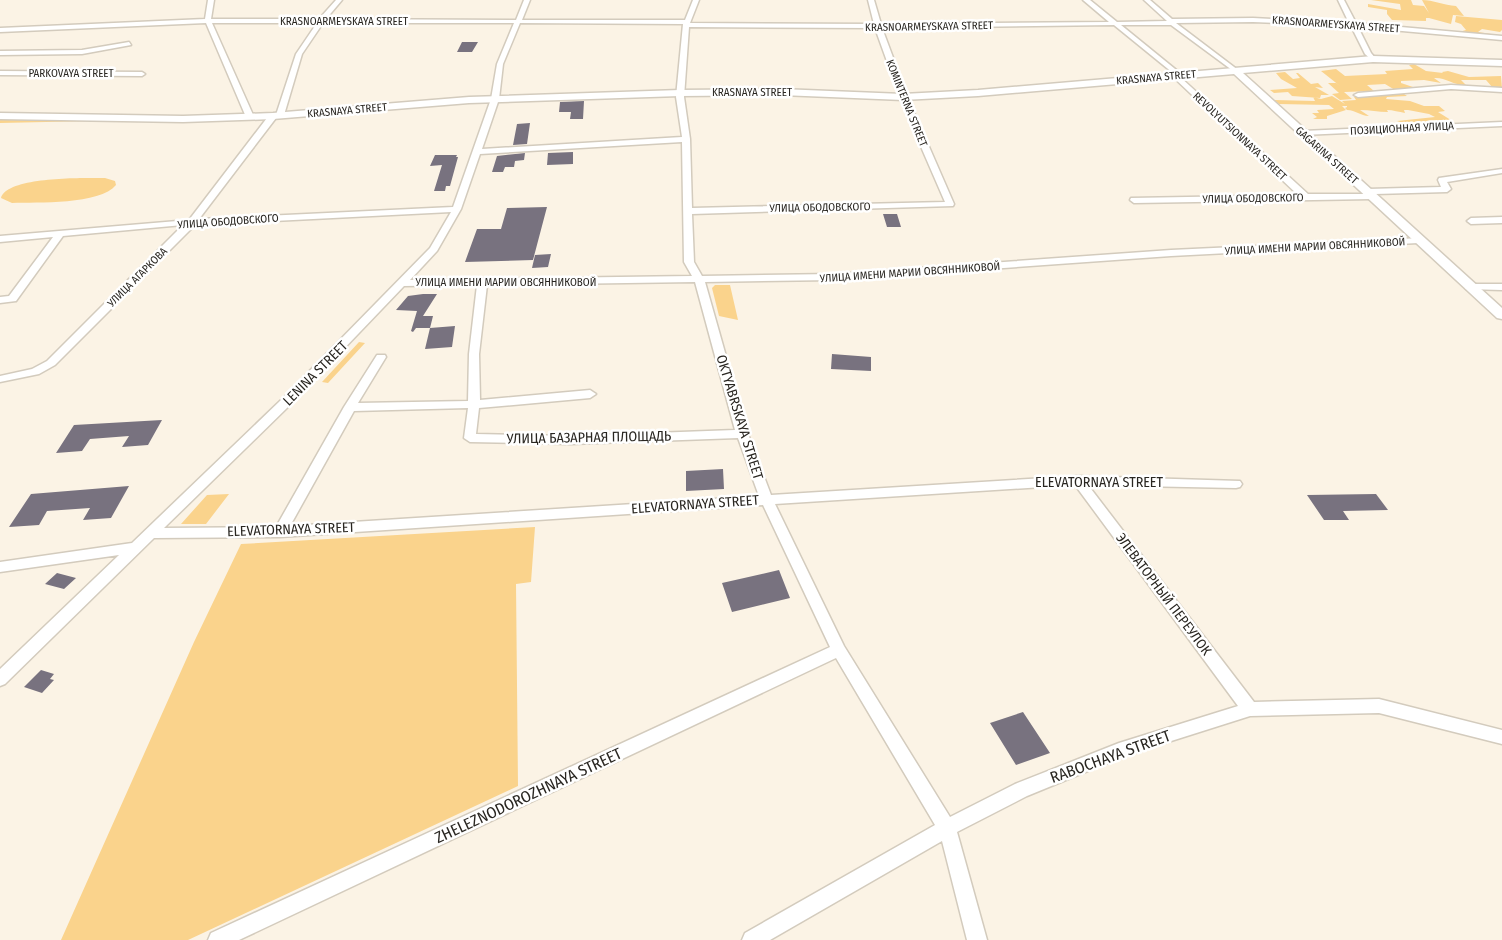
<svg xmlns="http://www.w3.org/2000/svg" width="1502" height="940" viewBox="0 0 1502 940" font-family="'Fira Sans Condensed',sans-serif">
  <style>
    .green { fill: #fad38c }
    .building { fill: #78727f }
    .lines { fill: none; stroke-linecap: round; stroke-linejoin: round }
    .minor-casing { stroke: #d3cbbd; stroke-width: 3 }
    .major-casing { stroke: #d3cbbd; stroke-width: 3 }
    .minor { fill: #fff; fill-rule: evenodd }
    .major { fill: #fff; fill-rule: evenodd }
    .labels { text-anchor: middle; stroke-width: 5; stroke-linejoin: round; paint-order: stroke }
    .far-street-label { font-size: 11px; fill: #292621; stroke: #fff }
    .street-label { font-size: 14px; fill: #292621; stroke: #fff }
    .near-street-label { font-size: 16px; fill: #292621; stroke: #fff }
  </style>
  <rect width="100%" height="100%" fill="#fbf3e5"/>
  <!-- green -->
  <path class="green" d="M1371 0H1411L1413 5 1424 6 1429 13 1422 0C1433 0 1444 5 1456 6L1464 16 1453 15 1451 24 1429 18H1426V21L1392 20 1387 14V10L1368 7V4L1401 10 1400 4Z
    M1456 16 1502 20V30L1500 32 1482 29 1478 32 1491 34 1492 36 1459 32 1466 30 1461 24 1455 22Z
    M1414 64 1426 71 1443 73 1442 72 1448 71 1469 77 1501 76 1502 89 1493 88 1486 80H1461L1466 85C1455 86 1445 77 1434 78L1441 83 1424 80 1401 81V83L1416 88 1395 90 1385 84 1367 85 1374 91 1344 92 1352 99 1340 100 1332 94 1339 93 1328 83H1336L1340 86 1321 71 1336 69 1345 76 1387 74 1385 71 1413 69 1409 65Z
    M1285 72 1293 79 1300 78 1296 73H1298L1311 84 1318 83 1323 88 1315 87 1329 95H1321L1320 98 1292 96 1288 92 1274 93 1270 90 1297 88 1281 79 1276 73Z
    M1401 92 1407 96 1387 97 1386 99 1410 101 1424 106H1439L1445 111 1438 112 1454 122 1410 125 1405 123 1408 125 1397 121 1435 117 1429 114 1408 110H1404L1405 113C1399 112 1393 110 1387 110L1388 112C1378 112 1370 110 1360 110L1369 116C1360 116 1356 110 1347 110L1345 108 1347 107V106H1342L1346 110 1327 116V119H1313L1317 117 1312 113H1319L1317 110 1334 109 1329 105 1279 104 1274 100 1315 101 1313 97 1321 99 1332 96 1345 104 1342 101 1356 100 1354 97Z
    M0 118 82 119 92 121 0 123Z
    M105 178 115 181 116 185C100 205 37 202 12 203L1 198C7 176 85 178 105 178Z
    M715 285H730L738 320 719 316 712 288Z
    M359 342 365 343 328 383 322 382Z
    M229 494 206 524H181L207 495Z
    M535 527 531 582 516 584 518 786 188 940H61L194 642 241 544Z"/>
  <!-- building -->
  <path class="building" d="M462 42H478L472 52H457Z
    M584 101 583 119H570L571 112H559L560 102Z
    M530 123 527 144 513 145 517 124Z
    M573 152V164L547 165 548 153Z
    M525 153 524 160 515 161 514 167H505L503 172H492L497 156Z
    M435 155H457L456 157H458L450 186H446L445 191H434L442 165 430 166Z
    M547 207 533 260 465 262 477 229H501L507 208Z
    M883 214H897L901 227H887Z
    M551 254 548 267 532 268 535 255Z
    M423 294H437L423 316H433L430 328H416L413 332 411 331 417 311 396 310 408 296Z
    M455 326 452 347 425 349 430 328Z
    M832 354 871 357V371L831 369Z
    M162 420 148 445 122 447 129 436 90 439 82 451 56 453 74 425Z
    M723 469 724 489 686 491V471Z
    M129 486 111 518 83 520 90 508 47 511 39 525 9 527 31 494Z
    M1376 494 1388 510 1343 511 1349 520H1324L1307 495Z
    M779 570 790 598 732 612 722 583Z
    M57 573 76 578 64 589 45 584Z
    M41 670 54 674 50 679 54 680 42 693 24 687Z
    M1023 712 1050 753 1016 765 990 723Z"/>
  <g class="lines">
    <defs>
      <path id="minor" d="M208 0H214L211 19H319L336 0H342L326 19 516 20 524 0H530L522 20H685L693 0H699L690 23 874 24 868 0H874L881 24 1109 22 1083 0H1090L1117 22 1167 21 1144 0H1150L1172 19 1253 18 1349 23 1338 0H1344L1356 23 1502 36V40L1358 27 1371 53 1376 59 1373 61 1365 54 1351 26 1253 22 1176 23 1238 70 1239 71 1236 73 1171 25H1121L1180 73 1179 76 1308 194H1365V190L1368 189 1441 187 1438 180 1439 178 1502 169V173L1447 182 1451 189 1447 192 1375 194V198L1372 199 1134 203 1130 200 1131 198 1298 195 1172 76 1173 73 1114 25 882 28 910 103 954 204 953 206 692 214 694 262 702 276 834 274 1171 250 1421 238 1423 240 1418 243 1171 256 834 280 705 282 748 434 771 495 1078 476 1240 481 1242 484 1240 487 1236 488 1088 485 1254 702 1379 699 1502 730V744L1379 713 1250 716 1127 755 1027 796 957 832 987 940H967L942 841 770 940H742L745 933 935 825 836 658 239 940H208L211 933 830 647 763 505 280 537 154 538 5 684 0 686V669L119 555 0 572V562L132 543 282 399 430 248 451 212 195 225 55 365 39 374 0 382V376L32 369 47 361 183 225 63 236 16 301 0 303V297L9 296 53 237 0 242V236L189 220 270 114H276V118L199 219 453 207 491 99 497 64 514 23H323L302 54 284 115 280 117 276 115 296 54 317 23H212L254 117 250 119 246 117 206 23 0 32V28L205 19ZM520 23 683 24 676 97 682 137 482 149 499 99 503 64ZM689 27 875 28 902 103 945 202 692 208 690 139 684 97ZM682 142 684 262 692 276 410 280 437 251 461 209 480 154ZM695 282 735 430 571 436 476 434 479 408 590 398 596 394 590 390 480 400 479 354 487 285ZM477 285 469 354 468 401 358 403 386 357 385 355H377L344 407 276 527 164 528 290 405 404 286ZM468 408 464 438 470 442 571 444 738 438 759 496 290 526 354 411ZM1075 485 1238 706 1119 743 1015 784 950 817 844 646 775 504Z
        M129 42 131 45 82 54 0 55V51L82 50Z
        M0 71 142 72 145 74 142 76 0 75Z
        M1451 85 1502 88V92L1451 89 1358 97 1354 95 1358 93Z
        M1502 122V126L1303 135 1299 133 1303 131Z
        M1502 217V223L1471 224 1467 221 1471 218Z
        M1470 284H1502V290L1466 289 1465 287Z"/>
      <path id="major" d="M1373 56 1502 60V66L1373 62 1243 73 1502 308V319L1497 318 1234 74 978 96 903 100 781 95 680 96 469 103 273 119 183 122 0 119V113L183 116 273 113 469 97 680 90 781 89 903 94 978 90Z"/>
    </defs>
    <!-- minor casing -->
    <use href="#minor" class="minor-casing"/>
    <!-- major casing -->
    <use href="#major" class="major-casing"/>
    <!-- minor -->
    <use href="#minor" class="minor"/>
    <!-- major -->
    <use href="#major" class="major"/>
  </g>
  <g class="labels">
    <!-- far-street labels -->
    <g class="far-street-label">
      <text x="344" y="25">KRASNOARMEYSKAYA STREET</text>
      <text transform="translate(1336 24) rotate(4)" y="4">KRASNOARMEYSKAYA STREET</text>
      <text transform="translate(929 26) rotate(-1)" y="4">KRASNOARMEYSKAYA STREET</text>
      <text x="71" y="77">PARKOVAYA STREET</text>
      <text transform="translate(1156 77) rotate(-5)" y="4">KRASNAYA STREET</text>
      <text x="752" y="96">KRASNAYA STREET</text>
      <text transform="translate(907 103) rotate(68)" y="4">KOMINTERNA STREET</text>
      <text transform="translate(347 110) rotate(-5)" y="4">KRASNAYA STREET</text>
      <text transform="translate(1402 128) rotate(-3)" y="4">ПОЗИЦИОННАЯ УЛИЦА</text>
      <text transform="translate(1240 136) rotate(43)" y="4">REVOLYUTSIONNAYA STREET</text>
      <text transform="translate(1327 155) rotate(42)" y="4">GAGARINA STREET</text>
      <text transform="translate(1253 198) rotate(-1)" y="4">УЛИЦА ОБОДОВСКОГО</text>
      <text transform="translate(820 207) rotate(-1)" y="4">УЛИЦА ОБОДОВСКОГО</text>
      <text transform="translate(228 221) rotate(-4)" y="4">УЛИЦА ОБОДОВСКОГО</text>
      <text transform="translate(1315 246) rotate(-3)" y="4">УЛИЦА ИМЕНИ МАРИИ ОВСЯННИКОВОЙ</text>
      <text transform="translate(910 272) rotate(-4)" y="4">УЛИЦА ИМЕНИ МАРИИ ОВСЯННИКОВОЙ</text>
      <text transform="translate(137 277) rotate(-45)" y="4">УЛИЦА АГАРКОВА</text>
      <text x="506" y="286">УЛИЦА ИМЕНИ МАРИИ ОВСЯННИКОВОЙ</text>
    </g>
    <!-- street labels -->
    <g class="street-label">
      <text transform="translate(315 373) rotate(-45)" y="5">LENINA STREET</text>
      <text transform="translate(740 417) rotate(73)" y="5">OKTYABRSKAYA STREET</text>
      <text transform="translate(589 437) rotate(-1)" y="5">УЛИЦА БАЗАРНАЯ ПЛОЩАДЬ</text>
      <text x="1099" y="487">ELEVATORNAYA STREET</text>
      <text transform="translate(695 504) rotate(-4)" y="5">ELEVATORNAYA STREET</text>
      <text transform="translate(291 529) rotate(-2)" y="5">ELEVATORNAYA STREET</text>
      <text transform="translate(1164 594) rotate(53)" y="5">ЭЛЕВАТОРНЫЙ ПЕРЕУЛОК</text>
    </g>
    <!-- near-street labels -->
    <g class="near-street-label">
      <text transform="translate(1110 756) rotate(-20)" y="6">RABOCHAYA STREET</text>
      <text transform="translate(528 795) rotate(-25)" y="6">ZHELEZNODOROZHNAYA STREET</text>
    </g>
  </g>
</svg>
